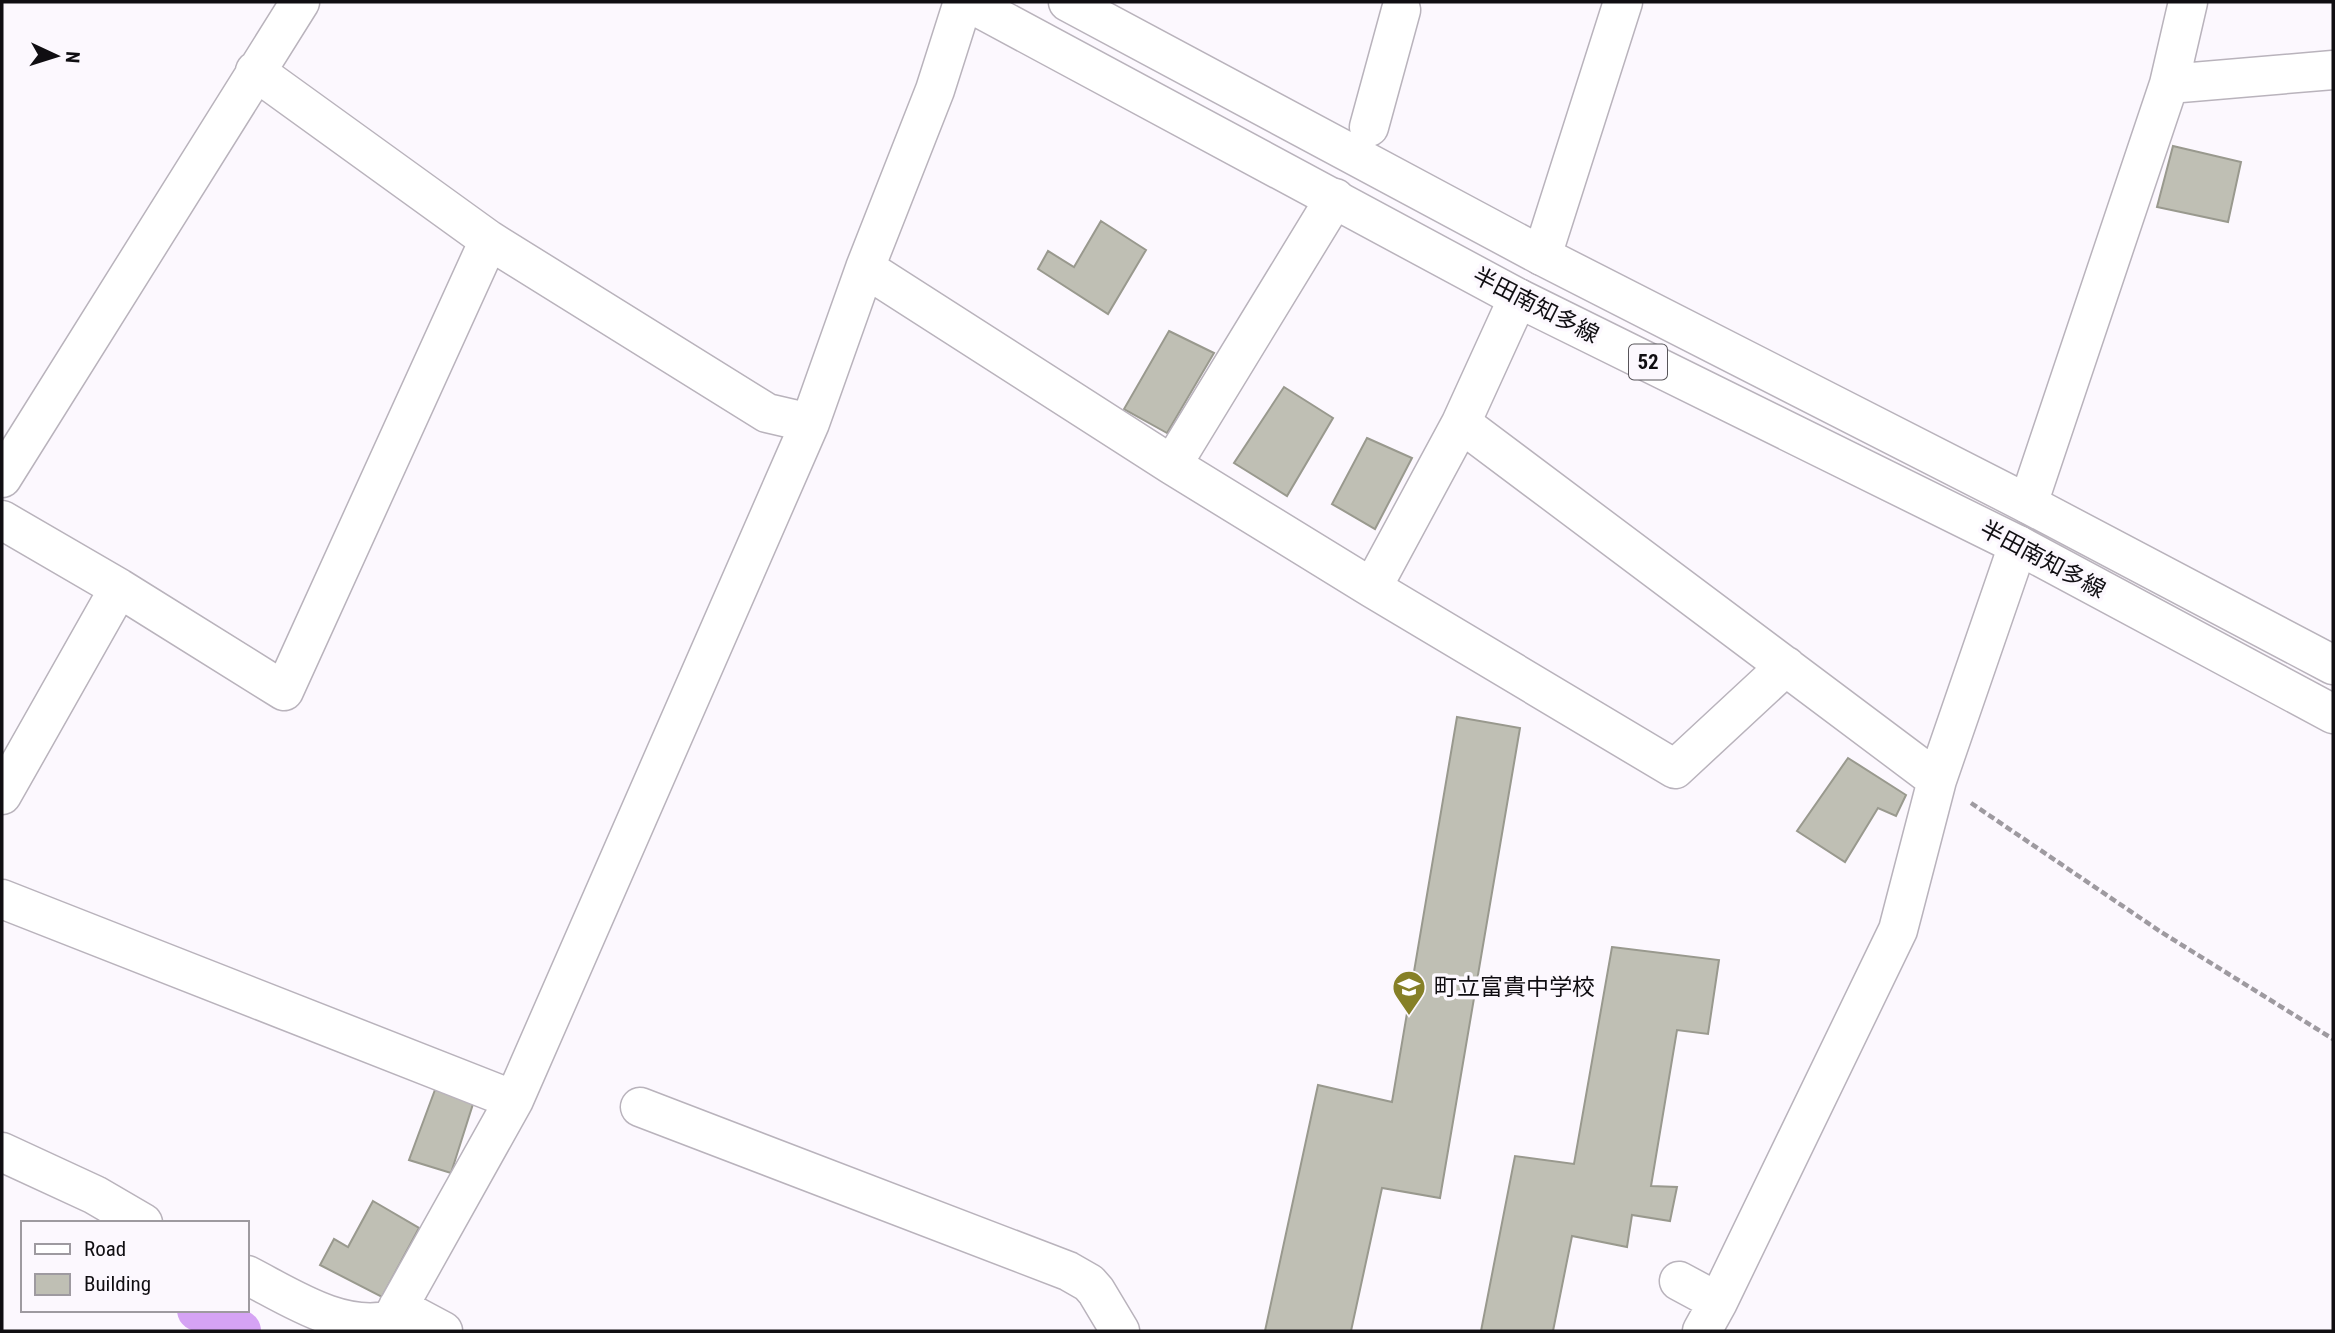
<svg xmlns="http://www.w3.org/2000/svg" width="2335" height="1333" viewBox="0 0 2335 1333" font-family="'Roboto Condensed','Noto Sans JP',sans-serif">
  <style>
    .lines { fill: none; stroke-linecap: round; stroke-linejoin: round }
    .canal { stroke: #d5a3f4; stroke-width: 42 }
    .building { fill: #bfbfb4; stroke: #99998e; stroke-width: 2 }
    .minor-casing { stroke: #b9b3bc; stroke-width: 41 }
    .major-casing { stroke: #b9b3bc; stroke-width: 41 }
    .path { stroke: #9e9aa0; stroke-width: 4.5; stroke-dasharray: 7 3.5; stroke-linecap: butt }
    .minor { stroke: #fff; stroke-width: 38 }
    .major { stroke: #fff; stroke-width: 38 }
    .labels { text-anchor: middle; stroke-width: 7; stroke-linejoin: round; paint-order: stroke }
    .shield { fill: #fcf8fe; stroke: #575459; stroke-width: 2 }
    .shield-label { font-size: 21px; font-weight: bold; fill: #100e12 }
    .street-label { font-size: 23px; fill: #100e12; stroke: #fcf8fe }
    .poi-label { font-size: 23px; fill: #100e12; stroke: #fcf8fe; text-anchor: start }
  </style>
  <rect width="100%" height="100%" fill="#fcf8fe"/>
  <g class="lines">
    <!-- canal -->
    <path class="canal" d="M198 1310 240 1331"/>
  </g>
  <!-- building -->
  <path class="building" d="M2173 146 2241 162 2228 222 2157 207Z
    M1101 221 1146 250 1108 314 1038 269 1048 251 1074 267Z
    M1169 331 1214 353 1167 433 1124 409Z
    M1284 387 1333 418 1287 496 1234 463Z
    M1367 438 1412 458 1375 529 1332 504Z
    M1457 717 1520 728 1440 1198 1382 1188 1351 1331H1265L1318 1085 1392 1102Z
    M1848 758 1906 795 1896 816 1878 808 1845 862 1797 831Z
    M1612 947 1719 960 1708 1034 1677 1030 1651 1186 1677 1187 1670 1221 1632 1215 1627 1247 1572 1236 1553 1331H1481L1515 1156 1574 1164Z
    M436 1087 473 1104 451 1173 409 1160Z
    M373 1201 419 1228 382 1297 320 1265 334 1239 348 1247Z"/>
  <g class="lines">
    <defs>
      <path id="minor" d="M255 71 489 240 767 413 810 423
        M2169 84 2333 70
        M1369 127 1401 10
        M1542 256 1623 2
        M865 268 1172 465 1372 588 1675 769 1786 666
        M1518 298 1461 423 1937 780
        M1172 465 1335 198
        M2 478 300 2
        M2028 504 2169 84 2188 2
        M2 520 119 588 284 691 489 240
        M1372 588 1461 423
        M2 795 119 588
        M2 899 514 1100
        M640 1107 1068 1271 1089 1283 1096 1291 1120 1331
        M2 1152 95 1195 143 1223
        M247 1275C290 1297 341 1332 391 1320L514 1100 810 423 865 268 935 90 963 2
        M1679 1281 1718 1302
        M398 1307 443 1331
        M1702 1331 1718 1302 1898 930 1937 780 2018 545"/>
      <path id="major" d="M968 2 1518 298 2018 545 2333 714
        M1068 2 1542 256 2028 504 2333 665"/>
    </defs>
    <!-- minor casing -->
    <use href="#minor" class="minor-casing"/>
    <!-- major casing -->
    <use href="#major" class="major-casing"/>
    <!-- path -->
    <path class="path" d="M1971 803 2161 932 2333 1039"/>
    <!-- minor -->
    <use href="#minor" class="minor"/>
    <!-- major -->
    <use href="#major" class="major"/>
  </g>
  <!-- icons -->
  <defs>
    <symbol id="school-pin" viewBox="-11 -11 22 30"><path d="M0 17L-7.5 6A9.5 9.5 0 1 1 7.5 6Z" fill="#868027" stroke="#fcf8fe"/><path d="M0-5L7-2L0 1L-7-2ZM-4 1L0 2.5L4 1V4Q0 6-4 4Z" fill="#fff"/></symbol>
  </defs>
  <g fill-rule="evenodd">
    <use href="#school-pin" x="1390" y="968" width="38" height="52"/>
  </g>
  <g class="labels">
    <!-- shield labels -->
    <rect class="shield" x="1629" y="344.5" width="38" height="35" rx="5"/>
    <g class="shield-label">
      <text x="1648" y="369">52</text>
    </g>
    <!-- street labels -->
    <g class="street-label">
      <text transform="translate(1536 305) rotate(27)" y="8">半田南知多線</text>
      <text transform="translate(2043 559) rotate(28)" y="8">半田南知多線</text>
    </g>
    <!-- poi labels -->
    <g class="poi-label">
      <text x="1434" y="995">町立富貴中学校</text>
    </g>
  </g>
  <!-- border -->
  <rect width="2335" height="1333" fill="none" stroke="#100e12" stroke-width="7"/>
  <!-- legend -->
  <rect x="21" y="1221" width="228" height="91" fill="#fcf8fe" stroke="#9e9aa0" stroke-width="2"/>
  <rect x="35" y="1244" width="35" height="10" fill="#ffffff" stroke="#9e9aa0" stroke-width="2"/>
  <text x="84" y="1256" font-size="21" fill="#100e12">Road</text>
  <rect x="35" y="1274" width="35" height="21" fill="#bfbfb4" stroke="#9e9aa0" stroke-width="2"/>
  <text x="84" y="1291" font-size="21" fill="#100e12">Building</text>
  <!-- north arrow -->
  <g transform="translate(56 56) rotate(94)" stroke="#fcf8fe" stroke-width="5" paint-order="stroke">
  <path d="M0-5L12 26L0 18L-12 26Z" fill="#100e12"/>
  <text y="-10" font-size="19" font-weight="bold" text-anchor="middle" fill="#100e12">N</text>
  </g>
</svg>
